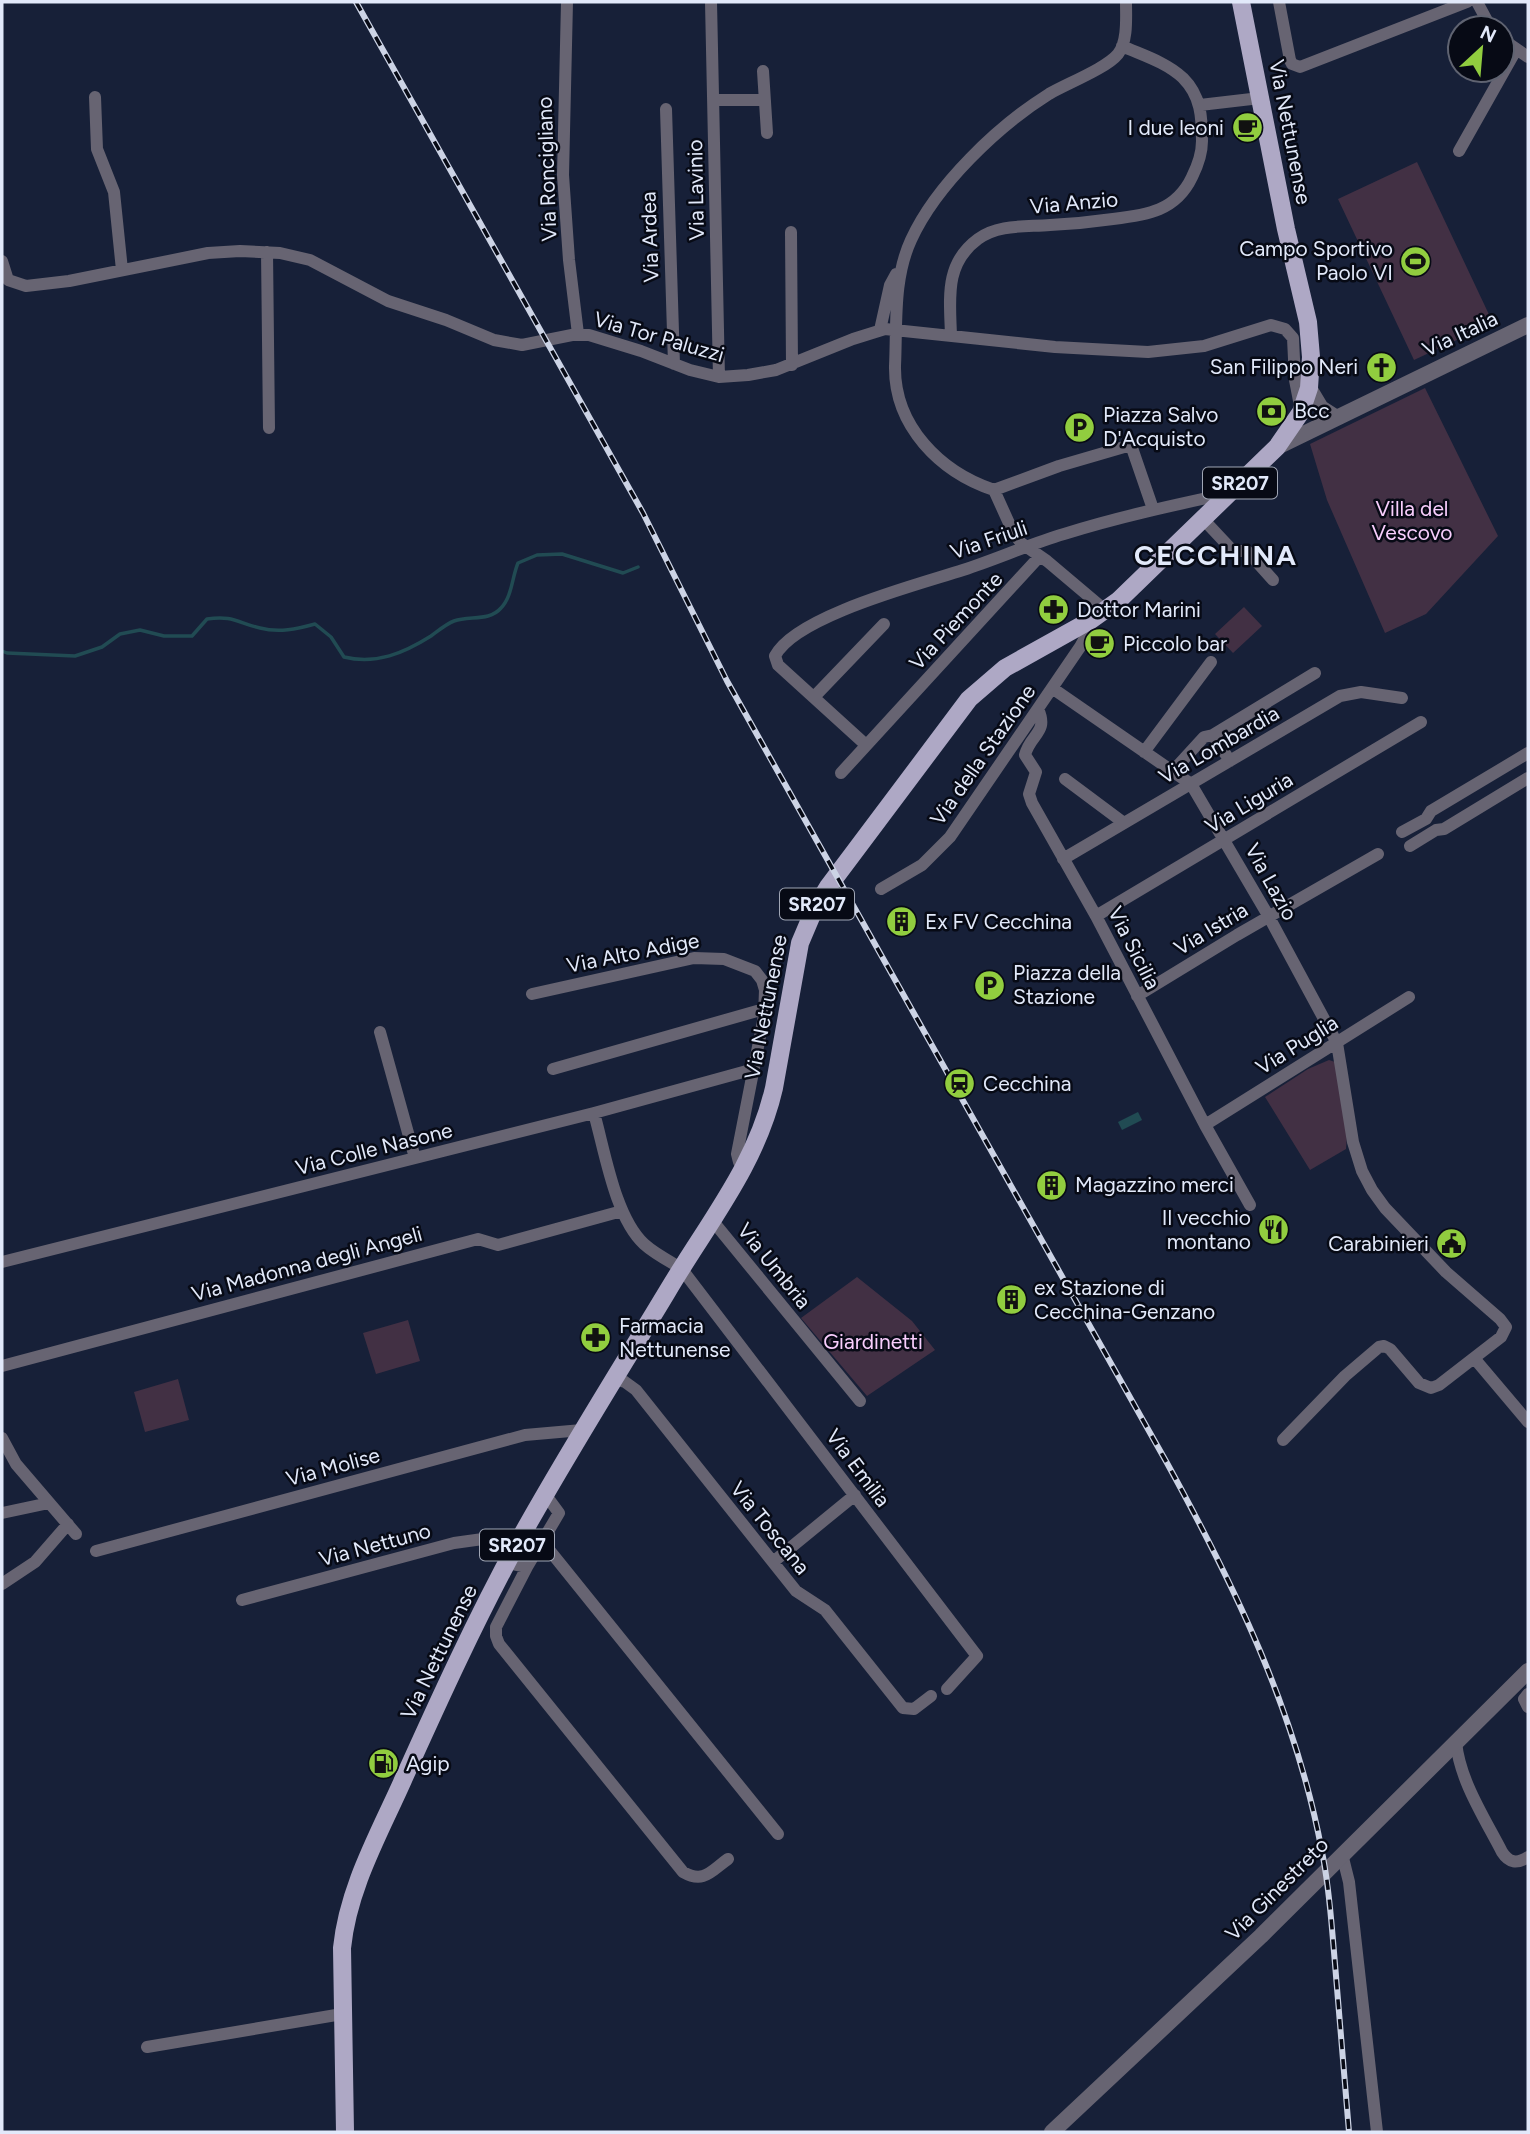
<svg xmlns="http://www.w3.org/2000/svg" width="1530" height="2134" viewBox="0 0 1530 2134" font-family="Figtree,sans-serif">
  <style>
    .green { fill: #423044 }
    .water { fill: #214b53 }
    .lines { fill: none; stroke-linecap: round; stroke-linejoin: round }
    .stream { stroke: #214b53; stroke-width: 3.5 }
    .minor { stroke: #676472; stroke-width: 12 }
    .tertiary { stroke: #676472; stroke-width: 16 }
    .primary { stroke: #aea8c5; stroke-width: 18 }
    .rail-casing { stroke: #ccd3e5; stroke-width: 6 }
    .rail { stroke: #070a15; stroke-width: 3.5; stroke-dasharray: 10; stroke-linecap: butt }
    .labels { text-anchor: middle; stroke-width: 5; stroke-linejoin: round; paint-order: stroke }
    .shield { fill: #070a15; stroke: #a0a6b5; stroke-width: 2 }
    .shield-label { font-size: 19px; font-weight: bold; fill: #e2e9fa }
    .poi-label { font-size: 21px; fill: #e2e9fa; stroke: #070a15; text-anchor: start }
    .street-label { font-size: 21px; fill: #e2e9fa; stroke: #070a15 }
    .park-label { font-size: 21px; fill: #f9cefd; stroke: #070a15 }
    .district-label { font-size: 28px; font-weight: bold; letter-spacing: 2px; fill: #e2e9fa; stroke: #070a15 }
  </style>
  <rect width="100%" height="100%" fill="#172038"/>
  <!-- green -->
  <path class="green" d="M1417 162 1493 323 1414 360 1338 199Z
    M1425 388 1498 536 1426 614 1385 633 1327 500 1310 444Z
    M1244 607 1262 626 1233 653 1215 634Z
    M1329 1060 1335 1062 1347 1135 1346 1149 1310 1170 1265 1097 1308 1069Z
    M857 1277 912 1321 935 1350 867 1396 801 1318Z
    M408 1320 420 1361 376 1374 363 1333Z
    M178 1379 189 1420 145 1432 134 1392Z"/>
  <!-- water -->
  <path class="water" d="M1138 1112 1142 1120 1122 1130 1118 1122Z"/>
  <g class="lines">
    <!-- stream -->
    <path class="stream" d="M2 651 7 653 75 656 102 647 120 634 140 630 164 636H192L207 619C233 615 238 623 260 628 279 633 297 629 315 624L331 637 344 657C376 665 404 653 431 636 438 631 446 624 454 621 469 615 489 622 501 608 512 597 512 577 518 563L537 555 562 554 623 573 638 567"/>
    <!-- minor -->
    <path class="minor" d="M567 2 563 175 569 260 578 334
      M711 2 719 377
      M1279 2 1290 60 1292 64 1300 67 1467 2
      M1477 2 1491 28
      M1502 39 1528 57
      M763 71 767 133
      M95 97 97 149 114 192 122 270
      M714 100H765
      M1200 105 1260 98
      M666 109 674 364
      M1459 151 1516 50
      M791 232 792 365
      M267 252 269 428
      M2 261 8 280 26 286 69 281 208 253 240 251 280 253 310 260 388 301 446 320 494 340 522 345 572 335H589L641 351 690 370 719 377 748 375 776 370 853 339 885 329 1055 347 1148 352 1204 346 1271 325 1285 329 1293 338 1295 380 1301 411
      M880 330 890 285 896 274
      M951 336C950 299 944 264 978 239 998 224 1025 227 1050 225 1071 224 1092 222 1113 219 1147 215 1176 211 1192 177 1198 165 1202 154 1202 141 1202 117 1201 96 1183 78 1166 62 1142 55 1122 46
      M994 490 1059 466 1131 445 1153 509
      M1203 519 1233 551H1247L1273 580
      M1105 610 1047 561 1021 543 1013 532 994 490C940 472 894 426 895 366 897 324 893 279 911 240 936 185 998 126 1049 94 1066 84 1107 68 1118 54 1128 41 1126 17 1126 2
      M1052 688 1191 784 1269 917 1337 1043 1353 1142 1362 1171 1372 1190 1385 1208 1446 1272 1500 1319 1506 1327 1501 1337 1439 1385 1431 1388 1419 1383 1390 1349 1384 1346 1379 1347 1345 1376 1283 1440
      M814 697 884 624
      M1038 709C1049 733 1030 734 1025 755L1036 772 1029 794 1032 803 1096 916 1205 1125 1250 1205
      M1213 735 1315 673
      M866 745 778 665 775 656C795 616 920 584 963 570 997 559 1030 544 1064 534 1118 517 1174 505 1230 493
      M1144 752 1211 662
      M1172 772 1204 737 1213 735 1230 761
      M841 773 1040 556
      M1065 779 1124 823
      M1402 832 1426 819 1431 811 1528 753
      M1410 846 1436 830 1444 829 1528 778
      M1063 859 1340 696 1361 692 1402 698
      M881 889 922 865 950 837 1080 647 1087 634 1091 620
      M1096 916 1421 722
      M532 994 694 958 724 959 755 971 762 980 765 990 764 1016 737 1154 739 1162 745 1168
      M1137 996 1237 935 1378 854
      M380 1032 415 1158
      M553 1069 764 1009
      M594 1113C605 1152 615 1217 644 1244 655 1254 669 1261 681 1268L977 1656 947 1689
      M1205 1125 1409 997
      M712 1220 860 1401
      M2 1262 594 1113 754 1069
      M1474 1358 1528 1422
      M2 1366 478 1239 498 1245 622 1211
      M615 1379 625 1382 636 1390 796 1591 825 1610 903 1708 914 1709 931 1696
      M2 1438 16 1464 76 1534
      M2 1513 49 1503
      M526 1529 542 1541 778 1834
      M96 1551 525 1435 582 1430
      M773 1562 855 1495
      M507 1563 527 1567 559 1513 545 1494
      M527 1567 496 1627V1636L499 1644 683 1872C704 1884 711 1871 728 1859
      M2 1584 35 1562 68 1524
      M242 1600 454 1543 490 1538 518 1543
      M1528 1694 1524 1699 1528 1707
      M1456 1742C1460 1781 1484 1817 1502 1852 1509 1863 1517 1864 1528 1857
      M1342 1854 1349 1882 1377 2132
      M147 2047 342 2014"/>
    <!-- tertiary -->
    <path class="tertiary" d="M1309 388 1321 408 1335 417
      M1277 447 1528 325
      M1052 2132 1261 1936 1528 1671"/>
    <!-- primary -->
    <path class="primary" d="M345 2132 342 1948C348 1888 379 1834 403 1780 439 1700 476 1619 518 1542 565 1457 617 1375 667 1292 707 1224 756 1166 774 1088L800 943 814 910 828 887 969 699 1005 668 1091 620 1119 600 1277 447 1301 412 1309 388 1311 357 1308 322 1286 229 1241 2"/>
    <defs>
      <path id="rail" d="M356 2 643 513 727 681 764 747 1167 1463C1235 1587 1296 1712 1322 1852 1329 1885 1331 1918 1334 1952 1339 2012 1344 2072 1349 2132"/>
    </defs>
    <!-- rail casing -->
    <use href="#rail" class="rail-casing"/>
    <!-- rail -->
    <use href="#rail" class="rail"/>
  </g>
  <!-- icons -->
  <defs>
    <symbol id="cafe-disc" viewBox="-11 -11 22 22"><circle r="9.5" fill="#91cd3f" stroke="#070a15"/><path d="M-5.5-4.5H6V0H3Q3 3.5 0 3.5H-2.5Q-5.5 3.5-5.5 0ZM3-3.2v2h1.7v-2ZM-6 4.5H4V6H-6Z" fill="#111"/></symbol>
    <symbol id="stadium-disc" viewBox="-11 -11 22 22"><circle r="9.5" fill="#91cd3f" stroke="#070a15"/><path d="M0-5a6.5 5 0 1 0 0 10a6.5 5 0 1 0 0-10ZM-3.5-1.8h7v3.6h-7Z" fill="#111"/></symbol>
    <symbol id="church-disc" viewBox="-11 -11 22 22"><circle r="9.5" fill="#91cd3f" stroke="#070a15"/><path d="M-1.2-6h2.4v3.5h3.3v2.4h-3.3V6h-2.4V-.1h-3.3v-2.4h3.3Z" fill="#111"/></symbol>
    <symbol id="bank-disc" viewBox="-11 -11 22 22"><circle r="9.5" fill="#91cd3f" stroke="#070a15"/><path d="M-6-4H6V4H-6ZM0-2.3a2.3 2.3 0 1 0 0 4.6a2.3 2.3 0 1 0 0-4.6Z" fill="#111"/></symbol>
    <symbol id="parking-disc" viewBox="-11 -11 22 22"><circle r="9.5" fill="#91cd3f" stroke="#070a15"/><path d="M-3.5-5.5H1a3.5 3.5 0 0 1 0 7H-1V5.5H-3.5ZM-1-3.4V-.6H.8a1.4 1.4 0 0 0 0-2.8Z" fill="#111"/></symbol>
    <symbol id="pharmacy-disc" viewBox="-11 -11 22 22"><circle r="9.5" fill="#91cd3f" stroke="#070a15"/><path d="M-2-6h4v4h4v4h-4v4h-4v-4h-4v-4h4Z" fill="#111"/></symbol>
    <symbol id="building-disc" viewBox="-11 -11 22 22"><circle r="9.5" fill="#91cd3f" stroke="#070a15"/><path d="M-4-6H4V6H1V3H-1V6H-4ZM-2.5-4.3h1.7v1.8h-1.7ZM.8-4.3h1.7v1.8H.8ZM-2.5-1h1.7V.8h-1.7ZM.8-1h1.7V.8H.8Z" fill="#111"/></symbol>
    <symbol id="station-disc" viewBox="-11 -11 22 22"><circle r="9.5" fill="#91cd3f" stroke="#070a15"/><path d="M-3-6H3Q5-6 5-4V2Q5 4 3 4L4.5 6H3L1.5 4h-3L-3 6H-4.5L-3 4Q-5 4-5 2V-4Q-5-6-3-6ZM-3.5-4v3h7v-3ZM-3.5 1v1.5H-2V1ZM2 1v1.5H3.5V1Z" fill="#111"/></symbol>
    <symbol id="restaurant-disc" viewBox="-11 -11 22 22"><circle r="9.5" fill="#91cd3f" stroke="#070a15"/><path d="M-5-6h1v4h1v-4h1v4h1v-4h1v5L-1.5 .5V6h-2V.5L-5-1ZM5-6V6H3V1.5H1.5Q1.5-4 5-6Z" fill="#111"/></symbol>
    <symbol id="civic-disc" viewBox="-11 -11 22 22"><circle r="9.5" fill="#91cd3f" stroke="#070a15"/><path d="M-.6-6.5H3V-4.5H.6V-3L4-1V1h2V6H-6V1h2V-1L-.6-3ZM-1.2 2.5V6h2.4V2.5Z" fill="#111"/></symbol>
    <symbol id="fuel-disc" viewBox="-11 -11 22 22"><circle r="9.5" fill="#91cd3f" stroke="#070a15"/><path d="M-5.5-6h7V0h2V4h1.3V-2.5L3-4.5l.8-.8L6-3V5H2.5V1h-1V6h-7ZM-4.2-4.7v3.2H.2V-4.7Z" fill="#111"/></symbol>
  </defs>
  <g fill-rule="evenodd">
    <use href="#cafe-disc" x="1230" y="110" width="35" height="35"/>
    <use href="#stadium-disc" x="1398" y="244" width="35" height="35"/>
    <use href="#church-disc" x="1364" y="350" width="35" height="35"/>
    <use href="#bank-disc" x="1254" y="394" width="35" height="35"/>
    <use href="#parking-disc" x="1062" y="410" width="35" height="35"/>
    <use href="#pharmacy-disc" x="1036" y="592" width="35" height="35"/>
    <use href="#cafe-disc" x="1082" y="626" width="35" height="35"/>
    <use href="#building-disc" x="884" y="904" width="35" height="35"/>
    <use href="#parking-disc" x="972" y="968" width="35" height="35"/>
    <use href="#station-disc" x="942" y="1066" width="35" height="35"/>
    <use href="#building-disc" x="1034" y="1168" width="35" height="35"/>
    <use href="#restaurant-disc" x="1256" y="1212" width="35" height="35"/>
    <use href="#civic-disc" x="1434" y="1226" width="35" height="35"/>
    <use href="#building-disc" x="994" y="1282" width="35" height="35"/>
    <use href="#pharmacy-disc" x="578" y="1320" width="35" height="35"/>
    <use href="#fuel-disc" x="366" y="1746" width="35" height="35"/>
  </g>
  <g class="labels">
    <!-- shield labels -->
    <g class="shield">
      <rect x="1203" y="467.5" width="74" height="31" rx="5"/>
      <rect x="780" y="888.5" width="74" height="31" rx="5"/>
      <rect x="480" y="1529.5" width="74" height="31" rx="5"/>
    </g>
    <g class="shield-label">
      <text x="1240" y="490">SR207</text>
      <text x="817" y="911">SR207</text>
      <text x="517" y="1552">SR207</text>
    </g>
    <!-- poi labels -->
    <g class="poi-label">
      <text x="1224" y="135" text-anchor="end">I due leoni</text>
      <text x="1393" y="256" text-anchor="end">Campo Sportivo<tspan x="1393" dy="24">Paolo VI</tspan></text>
      <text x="1358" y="374" text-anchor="end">San Filippo Neri</text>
      <text x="1294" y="418">Bcc</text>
      <text x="1103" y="422">Piazza Salvo<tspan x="1103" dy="24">D'Acquisto</tspan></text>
      <text x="1077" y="617">Dottor Marini</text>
      <text x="1123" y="651">Piccolo bar</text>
      <text x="925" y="929">Ex FV Cecchina</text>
      <text x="1013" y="980">Piazza della<tspan x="1013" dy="24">Stazione</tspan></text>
      <text x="983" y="1091">Cecchina</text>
      <text x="1075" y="1192">Magazzino merci</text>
      <text x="1251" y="1225" text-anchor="end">Il vecchio<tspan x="1251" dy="24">montano</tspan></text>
      <text x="1429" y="1251" text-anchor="end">Carabinieri</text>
      <text x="1034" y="1295">ex Stazione di<tspan x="1034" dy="24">Cecchina-Genzano</tspan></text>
      <text x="619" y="1333">Farmacia<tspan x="619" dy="24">Nettunense</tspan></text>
      <text x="406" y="1771">Agip</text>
    </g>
    <!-- street labels -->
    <g class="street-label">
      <text transform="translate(1290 132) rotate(79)" y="7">Via Nettunense</text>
      <text transform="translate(547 169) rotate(-92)" y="7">Via Roncigliano</text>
      <text transform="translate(696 190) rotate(-91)" y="7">Via Lavinio</text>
      <text transform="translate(1074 203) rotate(-5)" y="7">Via Anzio</text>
      <text transform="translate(650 237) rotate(-92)" y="7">Via Ardea</text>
      <text transform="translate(1460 334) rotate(-25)" y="7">Via Italia</text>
      <text transform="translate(659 337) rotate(16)" y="7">Via Tor Paluzzi</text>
      <text transform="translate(989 540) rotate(-19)" y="7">Via Friuli</text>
      <text transform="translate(956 621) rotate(-47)" y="7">Via Piemonte</text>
      <text transform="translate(1219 745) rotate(-30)" y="7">Via Lombardia</text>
      <text transform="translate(983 755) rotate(-55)" y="7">Via della Stazione</text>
      <text transform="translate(1249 803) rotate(-31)" y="7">Via Liguria</text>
      <text transform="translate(1271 882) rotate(61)" y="7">Via Lazio</text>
      <text transform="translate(1211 929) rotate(-31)" y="7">Via Istria</text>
      <text transform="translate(1134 948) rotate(63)" y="7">Via Sicilia</text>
      <text transform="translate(633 953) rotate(-11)" y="7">Via Alto Adige</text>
      <text transform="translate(766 1007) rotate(-79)" y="7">Via Nettunense</text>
      <text transform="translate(1297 1045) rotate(-32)" y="7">Via Puglia</text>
      <text transform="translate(374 1149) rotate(-14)" y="7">Via Colle Nasone</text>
      <text transform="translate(307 1264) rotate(-15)" y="7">Via Madonna degli Angeli</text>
      <text transform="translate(774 1266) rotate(51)" y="7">Via Umbria</text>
      <text transform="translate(333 1467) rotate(-15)" y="7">Via Molise</text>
      <text transform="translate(858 1468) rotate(53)" y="7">Via Emilia</text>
      <text transform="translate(770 1528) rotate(51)" y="7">Via Toscana</text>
      <text transform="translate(375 1545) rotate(-15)" y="7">Via Nettuno</text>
      <text transform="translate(439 1652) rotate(-64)" y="7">Via Nettunense</text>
      <text transform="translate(1277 1889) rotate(-45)" y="7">Via Ginestreto</text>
    </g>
    <!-- park labels -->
    <g class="park-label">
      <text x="1412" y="516">Villa del<tspan x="1412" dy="24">Vescovo</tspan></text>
      <text x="873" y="1349">Giardinetti</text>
    </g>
    <!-- district labels -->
    <g class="district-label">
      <text x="1216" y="565">CECCHINA</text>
    </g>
  </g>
  <!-- border -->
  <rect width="1530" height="2134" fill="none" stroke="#e2e9fa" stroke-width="7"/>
  <!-- north arrow -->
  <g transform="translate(1481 49) rotate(26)"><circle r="33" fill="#070a15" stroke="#5f6371" stroke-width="2"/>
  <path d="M0-5L12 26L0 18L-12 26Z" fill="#91cd3f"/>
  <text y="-10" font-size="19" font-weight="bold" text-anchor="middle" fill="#e2e9fa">N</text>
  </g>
</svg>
